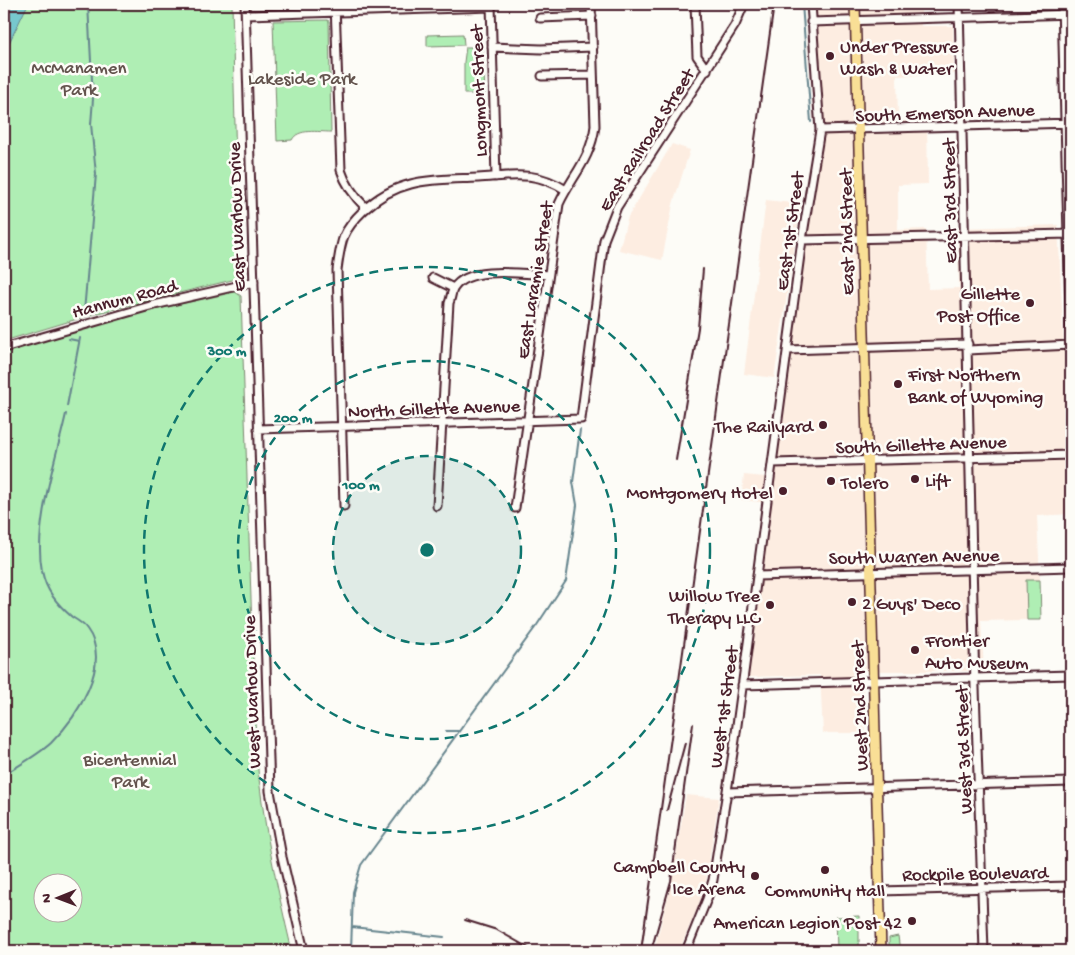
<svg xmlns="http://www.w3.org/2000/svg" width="1075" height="955" viewBox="0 0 1075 955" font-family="'Gochi Hand',sans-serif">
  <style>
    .built { fill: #fdede1 }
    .green { fill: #afeeb4; stroke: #7c8670; fill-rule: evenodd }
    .water { fill: #77c8ce; stroke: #65848d }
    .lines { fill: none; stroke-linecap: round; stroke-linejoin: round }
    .stream { stroke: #65848d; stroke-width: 2 }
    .minor-casing { stroke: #4a1f2b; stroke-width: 11 }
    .major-casing { stroke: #4a1f2b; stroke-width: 12 }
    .minor { stroke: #fdfcf7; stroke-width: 7 }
    .major { stroke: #f9df96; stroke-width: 9 }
    .rail { stroke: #4a1f2b; stroke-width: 2 }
    .ring { fill: none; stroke: #0f766e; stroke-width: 2.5; stroke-dasharray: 9 6 }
    .poi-dot { fill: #4a1f2b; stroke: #fdfcf7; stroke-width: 2 }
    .labels { text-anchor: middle; stroke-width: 5; stroke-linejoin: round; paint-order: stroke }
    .poi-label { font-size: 19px; fill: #4a1f2b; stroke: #fdfcf7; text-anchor: start }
    .park-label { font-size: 19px; fill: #63534d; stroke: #fdfcf7 }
    .street-label { font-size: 19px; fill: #4a1f2b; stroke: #fdfcf7 }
    .centre { fill: #0f766e; stroke: #fdfcf7; stroke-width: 2.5 }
    .ring-label { font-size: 15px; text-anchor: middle; font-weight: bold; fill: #0f766e; stroke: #fdfcf7; stroke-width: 5; stroke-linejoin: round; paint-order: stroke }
  </style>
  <rect width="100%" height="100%" fill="#fdfcf7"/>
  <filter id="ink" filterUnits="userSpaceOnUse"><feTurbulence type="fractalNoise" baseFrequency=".02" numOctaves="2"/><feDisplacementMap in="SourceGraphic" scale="10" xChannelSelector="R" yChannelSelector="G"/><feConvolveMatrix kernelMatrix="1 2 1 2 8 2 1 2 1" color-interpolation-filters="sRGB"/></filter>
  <g filter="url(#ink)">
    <!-- built -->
    <path class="built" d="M815 4H921V26H953L954 74 897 76 898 121 927 120 928 184 898 185V230L926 229 928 289 959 288 958 228 1058 225 1064 351H1071V514L1037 516 1040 580 1026 581 1027 620 981 621 984 671H862L865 733H823L820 675 749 677 746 675 769 503 741 500 744 475 774 478 823 124Z
      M672 144 690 150 673 204 662 260 619 250 628 217Z
      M766 200 801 204 774 378 744 374Z
      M686 795 719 798 706 881 699 904 679 951H654L671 885Z"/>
    <!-- green -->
    <path class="green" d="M4 4H232L238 248 236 279 94 314 4 341Z
      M327 20 329 21 331 132C318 132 298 128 292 140L277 141 273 21Z
      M463 34 464 45 427 46V35Z
      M466 47H483L485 94H464V62Z
      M235 292 241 296 256 750C262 819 276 884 292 951H4V351L141 313ZM42 882H72V912H42Z
      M1026 580H1040L1041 620H1027Z
      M859 916V951H837L836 917Z
      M898 936 900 951H889V938Z"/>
    <!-- water -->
    <path class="water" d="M4 4H28L8 45 4 40Z"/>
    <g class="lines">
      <!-- stream -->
      <path class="stream" d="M802 4 811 122
        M84 312 96 174 91 124 93 99 88 4
        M69 339 79 341
        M67 406 80 338
        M446 731H458
        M4 775C19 765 38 755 51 743 76 718 113 664 87 629 84 624 77 620 72 617 57 604 46 591 42 571 33 527 56 459 66 414
        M352 927 444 937
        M351 951 353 892 361 865 537 625 566 581 577 505 573 482 580 430"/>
      <defs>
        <path id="minor" d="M245 4 270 791 282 857 304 951
          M335 4 341 170C346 186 355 197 366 208
          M695 4 697 56 707 70
          M959 4 975 688 984 951
          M1062 4 1071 351
          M491 5 496 177
          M246 15 491 7
          M540 18 592 16
          M811 22 1071 14
          M492 47 541 49 593 47
          M542 76 593 75
          M820 130 1071 123
          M802 240 1071 234
          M433 278 453 288
          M4 348 150 306 254 282
          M788 350 968 344
          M968 350 1071 345
          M258 429 581 419 604 240 617 207 735 25 744 4
          M773 463 1071 455
          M344 506 337 270C341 240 342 231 364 210 399 177 434 180 478 178 513 176 534 170 566 190
          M437 506 449 303C451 299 451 292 454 288 468 265 525 274 548 275
          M515 508 559 204C572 176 591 159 595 126L591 4
          M757 576 1071 567
          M742 685 1071 675
          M727 792 1071 782
          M879 891 1071 886
          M686 951 707 899 713 880 735 740 802 240 820 130 811 4"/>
        <path id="major" d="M855 4 881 951"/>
      </defs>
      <!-- minor casing -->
      <use href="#minor" class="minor-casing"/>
      <!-- major casing -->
      <use href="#major" class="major-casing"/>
      <!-- minor -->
      <use href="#minor" class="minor"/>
      <!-- major -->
      <use href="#major" class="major"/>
      <!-- rail -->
      <path class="rail" d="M676 460 698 328 703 269
        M667 810 685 743
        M465 920 497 930 534 951
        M641 951 774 4
        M651 951 671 881 693 724"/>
    </g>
  </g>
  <!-- distance rings -->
  <circle cx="427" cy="550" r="94" fill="#0f766e" fill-opacity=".12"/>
  <g class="ring">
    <circle cx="427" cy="550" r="94"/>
    <circle cx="427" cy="550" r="189"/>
    <circle cx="427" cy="550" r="283"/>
  </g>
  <!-- markers -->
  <g class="poi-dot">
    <circle cx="830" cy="56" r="5"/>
    <circle cx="1030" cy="303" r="5"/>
    <circle cx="898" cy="384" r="5"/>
    <circle cx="823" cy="425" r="5"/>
    <circle cx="915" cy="479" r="5"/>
    <circle cx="831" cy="481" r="5"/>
    <circle cx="783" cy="491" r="5"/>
    <circle cx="852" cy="602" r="5"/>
    <circle cx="770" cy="605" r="5"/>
    <circle cx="915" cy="650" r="5"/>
    <circle cx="825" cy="870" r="5"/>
    <circle cx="755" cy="876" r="5"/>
    <circle cx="912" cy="921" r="5"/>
  </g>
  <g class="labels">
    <!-- poi labels -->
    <g class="poi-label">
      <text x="840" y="52">Under Pressure<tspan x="840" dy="22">Wash &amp; Water</tspan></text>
      <text x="1020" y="299" text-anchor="end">Gillette<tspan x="1020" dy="22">Post Office</tspan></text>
      <text x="908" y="380">First Northern<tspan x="908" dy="22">Bank of Wyoming</tspan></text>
      <text x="813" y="432" text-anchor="end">The Railyard</text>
      <text x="925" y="486">Lift</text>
      <text x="841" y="488">Tolero</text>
      <text x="773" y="498" text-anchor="end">Montgomery Hotel</text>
      <text x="760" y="601" text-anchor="end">Willow Tree<tspan x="760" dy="22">Therapy LLC</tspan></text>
      <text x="862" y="609">2 Guys' Deco</text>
      <text x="925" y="646">Frontier<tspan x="925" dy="22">Auto Museum</tspan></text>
      <text x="745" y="872" text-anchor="end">Campbell County<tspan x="745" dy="22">Ice Arena</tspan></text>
      <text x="825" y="896" text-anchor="middle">Community Hall</text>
      <text x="902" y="928" text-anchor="end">American Legion Post 42</text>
    </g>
    <!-- park labels -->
    <g class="park-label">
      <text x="79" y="73">McManamen<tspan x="79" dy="22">Park</tspan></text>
      <text x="302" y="84">Lakeside Park</text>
      <text x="130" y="765">Bicentennial<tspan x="130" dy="22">Park</tspan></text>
    </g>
    <!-- street labels -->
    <g class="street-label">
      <text transform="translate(477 91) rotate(-92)" y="7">Longmont Street</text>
      <text transform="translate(945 111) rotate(-2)" y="7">South Emerson Avenue</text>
      <text transform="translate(645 139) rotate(-58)" y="7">East Railroad Street</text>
      <text transform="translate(948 201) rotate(-91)" y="7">East 3rd Street</text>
      <text transform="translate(235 217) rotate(-92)" y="7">East Warlow Drive</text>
      <text transform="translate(788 231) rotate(-82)" y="7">East 1st Street</text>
      <text transform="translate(845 232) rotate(-91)" y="7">East 2nd Street</text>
      <text transform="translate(533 280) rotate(-81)" y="7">East Laramie Street</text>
      <text transform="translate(124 297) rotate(-15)" y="7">Hannum Road</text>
      <text transform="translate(434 407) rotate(-2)" y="7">North Gillette Avenue</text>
      <text transform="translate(921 443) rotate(-2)" y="7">South Gillette Avenue</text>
      <text transform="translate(914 555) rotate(-1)" y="7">South Warren Avenue</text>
      <text transform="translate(250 692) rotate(-92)" y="7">West Warlow Drive</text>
      <text transform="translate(858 706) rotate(-92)" y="7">West 2nd Street</text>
      <text transform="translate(722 707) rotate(-82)" y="7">West 1st Street</text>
      <text transform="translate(962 750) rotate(-92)" y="7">West 3rd Street</text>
      <text transform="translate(975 872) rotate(-1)" y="7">Rockpile Boulevard</text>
    </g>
  </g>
  <circle cx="427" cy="550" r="8" class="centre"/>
  <g class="ring-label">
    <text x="227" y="355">300 m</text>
    <text x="293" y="422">200 m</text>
    <text x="361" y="489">100 m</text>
  </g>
  <!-- margin -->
  <rect width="1075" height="955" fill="none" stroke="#fdfcf7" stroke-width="20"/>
  <rect x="10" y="10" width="1055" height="935" fill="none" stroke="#4a1f2b" stroke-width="2" filter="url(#ink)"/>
  <!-- north arrow -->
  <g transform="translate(58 898) rotate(269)"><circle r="24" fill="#fdfcf7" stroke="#b5a4a5"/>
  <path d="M0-4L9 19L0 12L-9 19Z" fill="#4a1f2b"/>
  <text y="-8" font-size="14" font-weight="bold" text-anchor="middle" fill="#4a1f2b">N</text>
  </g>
</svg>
